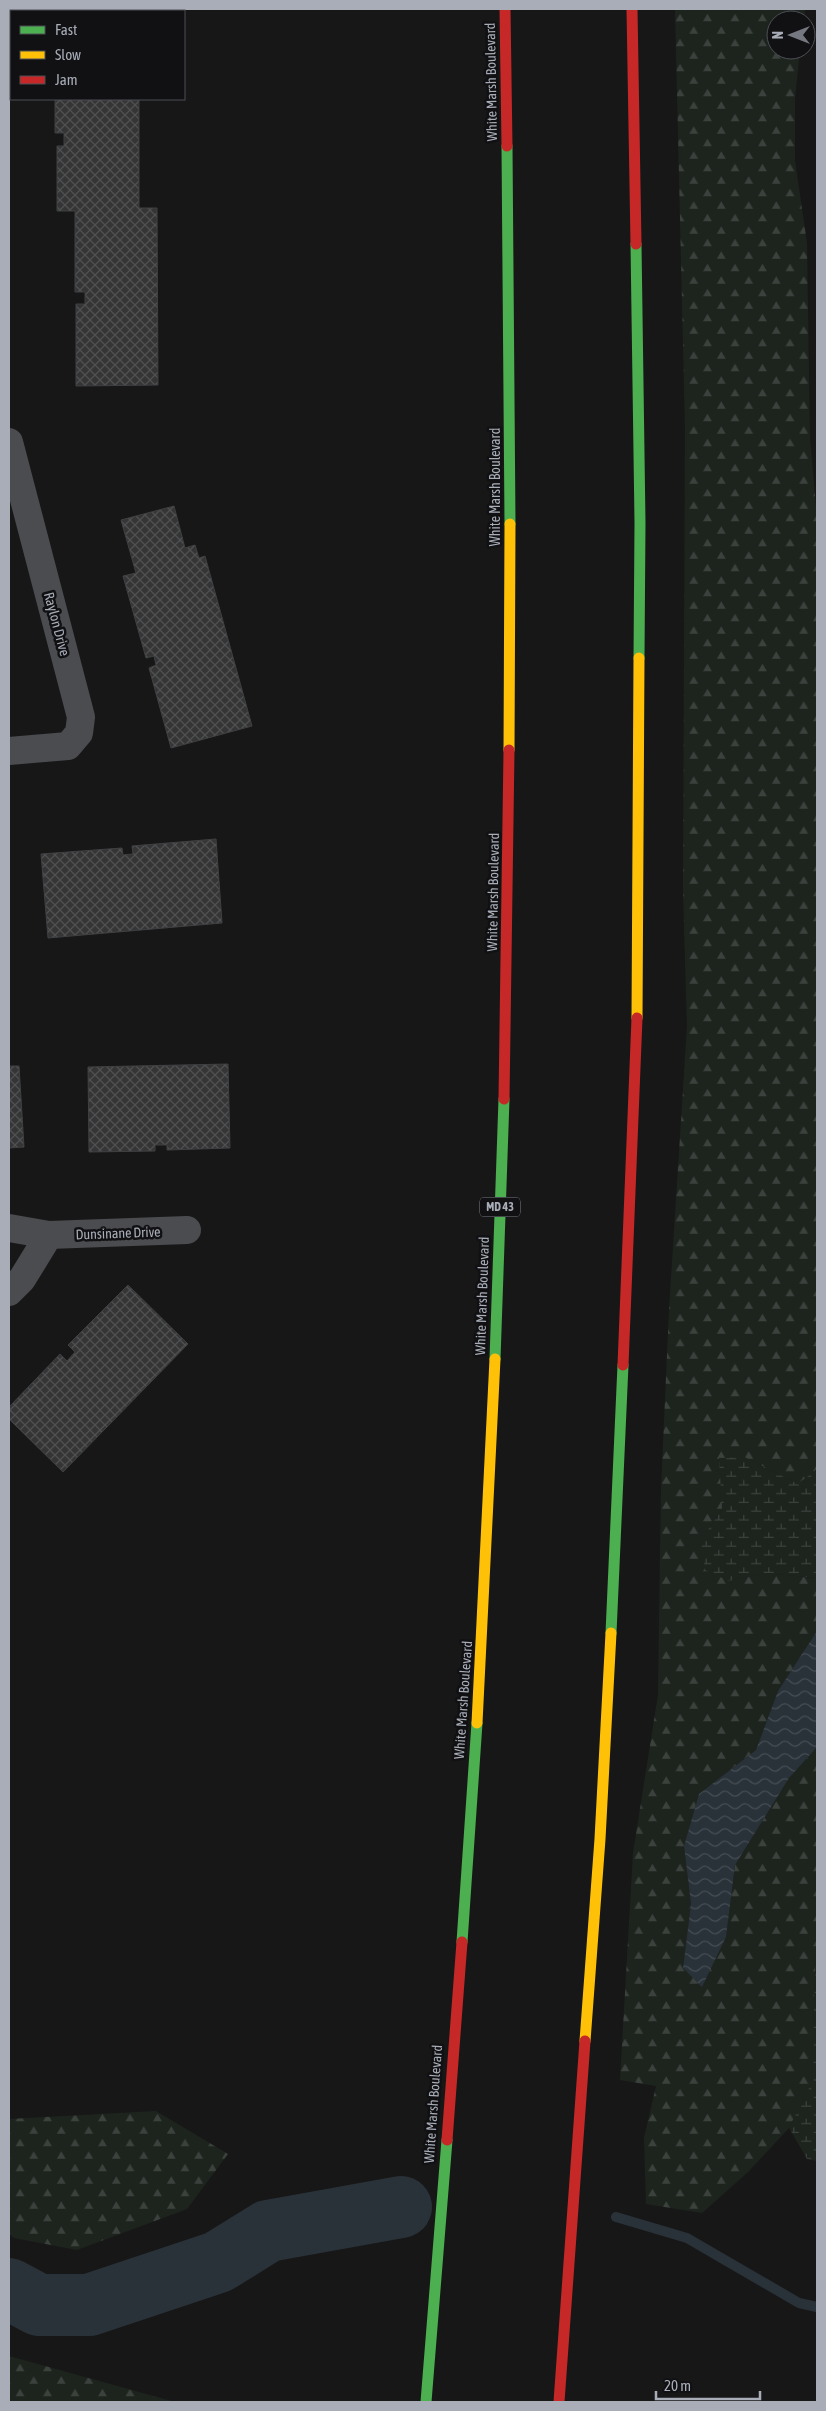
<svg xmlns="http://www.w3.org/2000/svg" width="826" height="2411" viewBox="0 0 826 2411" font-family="'Asap Condensed',sans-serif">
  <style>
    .forest { fill: url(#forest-firs) }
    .wetland { fill: url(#wetland-marsh) }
    .water { fill: url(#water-waves) }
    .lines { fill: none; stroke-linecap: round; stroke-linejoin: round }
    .stream { stroke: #2a3239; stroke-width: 10 }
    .river { stroke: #2a3239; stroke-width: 62 }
    .building { fill: url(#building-cross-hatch); stroke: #3f4043 }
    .street { stroke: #4b4c50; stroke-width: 28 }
    .fast { stroke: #4caf50; stroke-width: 11 }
    .slow { stroke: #ffc107; stroke-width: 11 }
    .jam { stroke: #c62828; stroke-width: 11 }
    .labels { text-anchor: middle; stroke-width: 5; stroke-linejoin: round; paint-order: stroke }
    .shield { fill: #111113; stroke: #7b7e86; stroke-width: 1 }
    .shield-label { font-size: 12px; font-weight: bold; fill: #a8adb8 }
    .street-label { font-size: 14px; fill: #a8adb8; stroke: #111113 }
  </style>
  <defs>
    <pattern id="forest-firs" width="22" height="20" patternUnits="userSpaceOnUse" patternTransform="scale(1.25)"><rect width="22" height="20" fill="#1d241e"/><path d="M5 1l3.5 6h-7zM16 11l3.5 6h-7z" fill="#3b413d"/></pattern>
    <pattern id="wetland-marsh" width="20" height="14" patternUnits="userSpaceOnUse" patternTransform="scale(1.25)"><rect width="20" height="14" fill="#1d241e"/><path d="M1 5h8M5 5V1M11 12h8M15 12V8" fill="none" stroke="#3b413d"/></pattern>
    <pattern id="water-waves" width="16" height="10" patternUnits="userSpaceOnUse" patternTransform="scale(1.25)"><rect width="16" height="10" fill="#2a3239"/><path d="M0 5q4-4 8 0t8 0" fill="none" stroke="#464d54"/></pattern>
    <pattern id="building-cross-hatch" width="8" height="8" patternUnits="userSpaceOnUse" patternTransform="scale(1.25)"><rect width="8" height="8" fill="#353536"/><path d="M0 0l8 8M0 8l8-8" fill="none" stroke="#4f5051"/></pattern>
  </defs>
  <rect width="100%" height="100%" fill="#171717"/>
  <!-- forest -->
  <path class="forest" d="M675 9H805L804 20H776V50H800L795 98V161L807 243 810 439 816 507 817 1469 798 1484 744 1457 722 1509 701 1540 729 1581 764 1573 817 1578V1631L778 1691 756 1750 699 1794 684 1846 691 1904 683 1968 702 1986 726 1937 735 1865 789 1778 817 1747V1930L811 2084 789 2128 748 2172 702 2213 646 2204 644 2138 656 2086 620 2080 633 1853 658 1695 661 1489 669 1310 687 1026 683 892 685 428Z
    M156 2111 228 2154 187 2209 77 2250 14 2238 9 2234V2119Z
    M9 2356 175 2402H9Z"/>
  <!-- wetland -->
  <path class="wetland" d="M744 1457 798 1484 817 1469V1578L764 1573 729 1581 705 1570 701 1540 722 1509 719 1458Z
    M817 1930V2161L807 2159 789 2128 811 2084Z"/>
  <!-- water -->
  <path class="water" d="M817 1631V1747L789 1778 735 1865 726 1937 702 1987 683 1968 691 1904 684 1846 699 1794 756 1750 778 1691Z"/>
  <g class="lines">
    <!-- stream -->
    <path class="stream" d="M616 2217 687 2238 799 2303 817 2307"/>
    <!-- river -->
    <path class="river" d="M9 2289 39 2305H89L218 2262 268 2231 401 2207"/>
  </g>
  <!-- building -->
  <path class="building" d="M55 99H139V208H157L158 385 76 386V304H85V292H75V211H57V146H64V133H55Z
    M174 506 185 548 195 545 199 558 205 556 252 726 171 748 149 668 156 665 154 656 146 658 123 576 136 573 121 520Z
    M216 839 222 923 48 938 41 854 122 848 123 855 133 854 132 846Z
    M228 1064 230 1148 167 1150V1145H155V1151L89 1152 88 1067Z
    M9 1066H19L24 1147 9 1148Z
    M128 1285 188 1344 63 1472 9 1419V1407L60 1354 67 1361 75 1352 68 1345Z"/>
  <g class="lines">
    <!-- street -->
    <path class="street" d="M9 442 81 717 79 733 68 746 9 751
      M9 1228 49 1235 187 1230
      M9 1292 22 1279 49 1235"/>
    <!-- fast -->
    <path class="fast" d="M507 146 510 524
      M636 244 640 523 639 658
      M495 1359 504 1099
      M611 1633 623 1365
      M462 1942 477 1723
      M426 2402 447 2140"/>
    <!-- slow -->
    <path class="slow" d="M509 750 510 524
      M637 1018 639 658
      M477 1723 495 1359
      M585 2041 600 1839 611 1633"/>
    <!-- jam -->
    <path class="jam" d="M505 9 507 146
      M632 9 636 244
      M504 1099 509 750
      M623 1365 637 1018
      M447 2140 462 1942
      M559 2402 585 2041"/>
  </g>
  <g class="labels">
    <!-- shield labels -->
    <rect class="shield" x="480" y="1197.5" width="40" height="19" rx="4"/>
    <g class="shield-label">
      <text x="500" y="1211">MD 43</text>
    </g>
    <!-- street labels -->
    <g class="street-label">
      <text transform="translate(491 82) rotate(-91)" y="5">White Marsh Boulevard</text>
      <text transform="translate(495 487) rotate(-90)" y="5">White Marsh Boulevard</text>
      <text transform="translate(57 624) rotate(75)" y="5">Raylon Drive</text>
      <text transform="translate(493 892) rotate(-89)" y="5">White Marsh Boulevard</text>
      <text transform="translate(118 1233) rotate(-2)" y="5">Dunsinane Drive</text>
      <text transform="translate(482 1296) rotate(-88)" y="5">White Marsh Boulevard</text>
      <text transform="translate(463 1700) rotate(-86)" y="5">White Marsh Boulevard</text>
      <text transform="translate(433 2104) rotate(-86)" y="5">White Marsh Boulevard</text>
    </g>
  </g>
  <!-- border -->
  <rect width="826" height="2411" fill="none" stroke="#a8adb8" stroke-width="20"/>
  <!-- legend -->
  <rect x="10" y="10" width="175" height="90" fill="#111113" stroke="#4d4f55"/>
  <rect x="20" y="26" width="25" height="8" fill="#4caf50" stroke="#4d4f55"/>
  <text x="55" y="35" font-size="15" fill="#a8adb8">Fast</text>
  <rect x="20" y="51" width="25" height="8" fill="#ffc107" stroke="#4d4f55"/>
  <text x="55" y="60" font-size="15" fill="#a8adb8">Slow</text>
  <rect x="20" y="76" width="25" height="8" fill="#c62828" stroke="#4d4f55"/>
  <text x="55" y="85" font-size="15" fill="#a8adb8">Jam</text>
  <!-- north arrow -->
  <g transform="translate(791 35) rotate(270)"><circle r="24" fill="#111113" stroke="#4d4f55"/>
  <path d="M0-4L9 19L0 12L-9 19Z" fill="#757880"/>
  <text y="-8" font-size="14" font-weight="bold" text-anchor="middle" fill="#a8adb8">N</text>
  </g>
  <!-- scale -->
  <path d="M656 2391v8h104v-8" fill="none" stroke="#a8adb8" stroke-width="2.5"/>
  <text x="664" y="2391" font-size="15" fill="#a8adb8" stroke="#111113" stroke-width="4" paint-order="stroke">20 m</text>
</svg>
